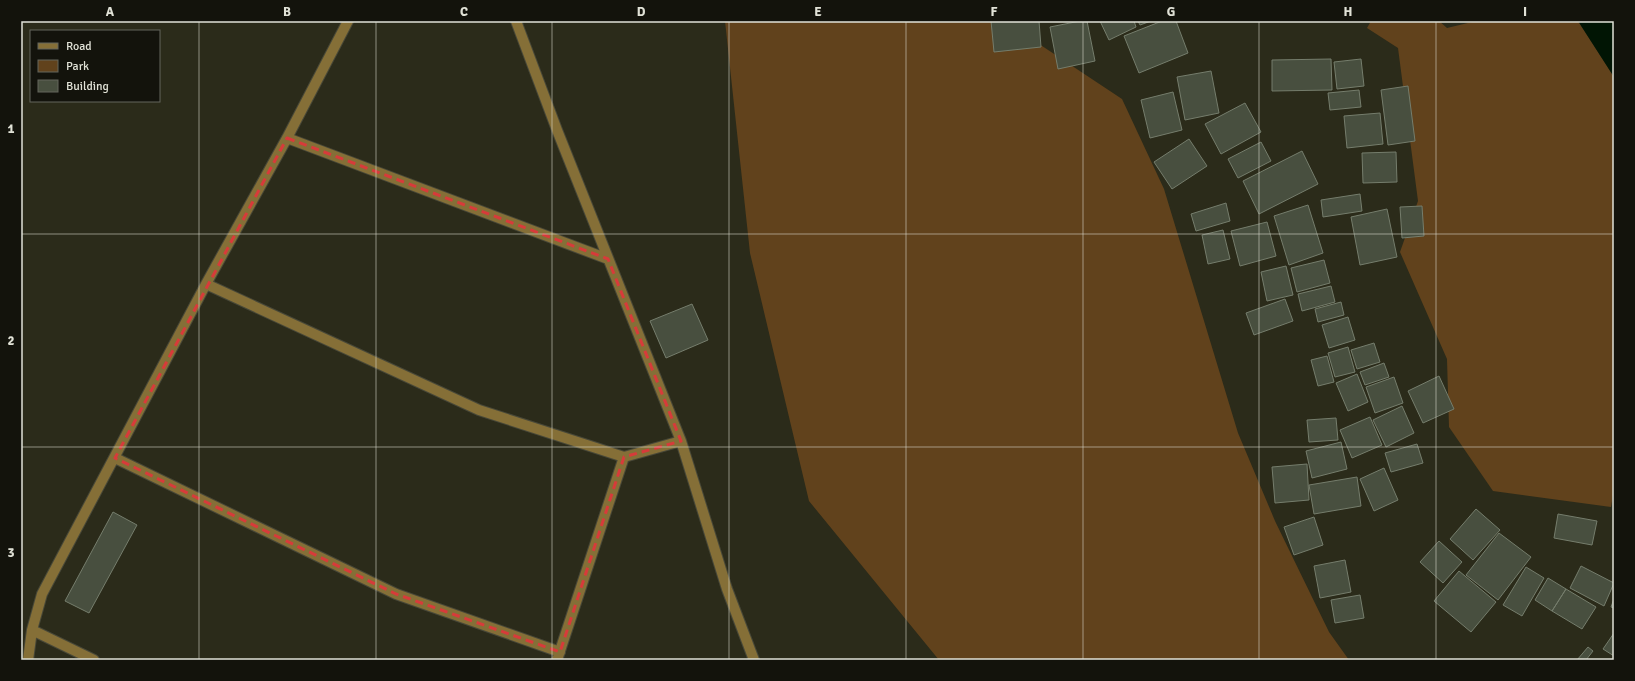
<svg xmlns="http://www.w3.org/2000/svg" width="1635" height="681" viewBox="0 0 1635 681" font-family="Signika,sans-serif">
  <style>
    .green { fill: #61421c }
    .water { fill: #011504 }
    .building { fill: #484f3f; stroke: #757d6c }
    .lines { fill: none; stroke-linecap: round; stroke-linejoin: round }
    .minor-casing { stroke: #484838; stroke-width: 12 }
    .minor { stroke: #856f37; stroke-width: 10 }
    .marked { fill: none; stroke: #d73b3a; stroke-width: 3; stroke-dasharray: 8 5; stroke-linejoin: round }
    .grid { fill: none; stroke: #e1e2d7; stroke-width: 1; stroke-opacity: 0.55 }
    .neatline { fill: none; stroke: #e1e2d7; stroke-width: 1.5 }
    .grid-label { font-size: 13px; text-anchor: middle; font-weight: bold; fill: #e1e2d7 }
  </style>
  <rect width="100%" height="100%" fill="#2b2b1a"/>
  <!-- green -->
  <path class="green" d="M725 21H1011L1027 36 1122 99 1164 189 1238 433 1275 521 1329 632 1349 660H939L809 501 750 253Z
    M1371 21H1439L1447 28 1476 21H1578L1614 77V489L1611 507 1493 491 1449 427 1447 359 1400 252 1418 201 1398 48 1367 28Z"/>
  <!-- water -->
  <path class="water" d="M1578 21H1614V77Z"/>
  <!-- building -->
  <path class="building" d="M991 21H1039L1041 47 994 52Z
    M1080 21H1087L1095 61 1058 69 1050 27Z
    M1100 21H1134L1136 27 1109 40Z
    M1138 21H1151L1140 25Z
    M1162 21H1176L1188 53 1139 73 1124 36Z
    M1331 59 1332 90 1272 91V60Z
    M1361 59 1364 86 1337 89 1334 62Z
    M1211 71 1219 113 1185 120 1177 77Z
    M1408 86 1415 141 1388 145 1381 90Z
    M1359 90 1361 107 1330 110 1328 93Z
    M1173 92 1182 130 1150 138 1141 100Z
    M1245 103 1261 132 1221 154 1205 124Z
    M1380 113 1383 144 1347 148 1344 116Z
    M1189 139 1207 166 1172 189 1154 162Z
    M1261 142 1271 161 1238 178 1228 159Z
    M1302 151 1318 184 1259 214 1243 181Z
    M1396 152 1397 182 1363 183 1362 153Z
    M1360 194 1362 211 1323 217 1321 200Z
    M1226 203 1230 221 1196 231 1191 214Z
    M1308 205 1323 253 1289 265 1274 216Z
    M1422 206 1424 236 1402 238 1400 207Z
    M1387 209 1397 257 1360 265 1351 217Z
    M1267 222 1276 256 1240 266 1231 231Z
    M1223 230 1230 259 1208 264 1202 235Z
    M1324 260 1330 283 1297 292 1291 268Z
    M1286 266 1293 295 1267 301 1261 272Z
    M1331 286 1335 302 1302 311 1298 294Z
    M1285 299 1293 321 1254 335 1246 313Z
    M1341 302 1344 315 1318 322 1315 309Z
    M692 304 708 340 666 358 650 321Z
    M1348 317 1355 340 1329 348 1322 325Z
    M1374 343 1380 362 1357 369 1351 350Z
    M1348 347 1355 372 1335 377 1328 353Z
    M1327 356 1334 382 1318 386 1311 360Z
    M1384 363 1389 377 1365 385 1360 372Z
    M1357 374 1368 402 1348 411 1336 383Z
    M1439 376 1454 409 1423 423 1408 391Z
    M1394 377 1403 403 1375 413 1366 387Z
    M1402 406 1414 433 1386 447 1373 420Z
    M1370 417 1382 445 1352 458 1340 430Z
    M1336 418 1338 440 1309 442 1307 420Z
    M1341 442 1347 469 1312 478 1306 451Z
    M1417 444 1423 463 1391 472 1385 453Z
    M1307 464 1309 500 1275 503 1272 467Z
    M1384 468 1398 500 1374 511 1360 479Z
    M1357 477 1361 506 1314 514 1309 485Z
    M1476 509 1500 530 1473 560 1450 539Z
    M113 512 137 525 89 613 65 601Z
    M1558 514 1597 521 1592 545 1554 538Z
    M1314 517 1323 545 1294 555 1284 527Z
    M1499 533 1531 557 1498 600 1466 575Z
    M1439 541 1462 562 1443 583 1420 562Z
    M1345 560 1351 592 1320 598 1314 566Z
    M1581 566 1614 583 1604 606 1570 588Z
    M1526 567 1544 578 1522 616 1503 605Z
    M1459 571 1496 602 1471 632 1434 601Z
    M1548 578 1566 589 1552 611 1535 600Z
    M1566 589 1596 607 1582 629 1552 611Z
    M1360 595 1364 618 1335 623 1331 600Z
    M1614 599V608L1611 607Z
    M1614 633V656L1603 649Z
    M1588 647 1593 651 1586 660H1577Z"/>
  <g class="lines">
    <defs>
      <path id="minor" d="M516 21 557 130 681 441 727 589 754 660
        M287 138 608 259
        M206 284 479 410 624 457
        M115 458 396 594 560 652
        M32 630 94 660
        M28 660 32 630 42 594 206 284 287 138 348 21
        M557 660 624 457 681 441"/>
    </defs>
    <!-- minor casing -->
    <use href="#minor" class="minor-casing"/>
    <!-- minor -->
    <use href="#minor" class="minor"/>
  </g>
  <!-- marked area -->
  <path class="marked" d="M287 138 608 259 681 441 624 457 560 652 396 594 115 458Z"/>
  <!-- grid -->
  <path class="grid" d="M199 21V660M376 21V660M552 21V660M729 21V660M906 21V660M1083 21V660M1259 21V660M1436 21V660M21 234H1614M21 447H1614"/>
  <!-- border -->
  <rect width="1635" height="681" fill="none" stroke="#13130c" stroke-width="44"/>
  <!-- legend -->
  <rect x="30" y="30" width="130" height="72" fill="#13130c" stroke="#65665d"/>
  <rect x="38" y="43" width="20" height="6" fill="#856f37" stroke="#65665d"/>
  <text x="66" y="50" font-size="12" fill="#e1e2d7">Road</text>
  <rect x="38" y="60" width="20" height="12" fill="#61421c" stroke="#65665d"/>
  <text x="66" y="70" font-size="12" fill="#e1e2d7">Park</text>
  <rect x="38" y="80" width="20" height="12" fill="#484f3f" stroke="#65665d"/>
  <text x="66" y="90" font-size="12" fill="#e1e2d7">Building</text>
  <rect x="22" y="22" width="1591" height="637" class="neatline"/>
  <g class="grid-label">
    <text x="110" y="16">A</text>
    <text x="287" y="16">B</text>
    <text x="464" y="16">C</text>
    <text x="641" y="16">D</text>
    <text x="818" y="16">E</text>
    <text x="994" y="16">F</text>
    <text x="1171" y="16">G</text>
    <text x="1348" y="16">H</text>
    <text x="1525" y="16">I</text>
    <text x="11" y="133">1</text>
    <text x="11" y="345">2</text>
    <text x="11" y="557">3</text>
  </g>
</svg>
